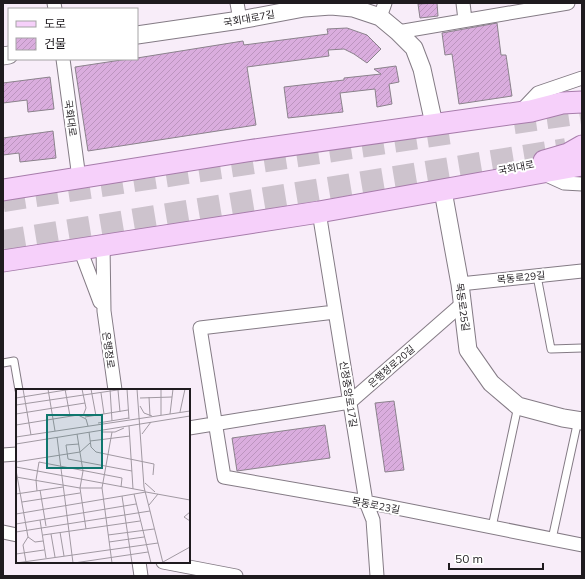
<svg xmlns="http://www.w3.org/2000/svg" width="585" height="579" viewBox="0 0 585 579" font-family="Mulish,'Noto Sans KR',sans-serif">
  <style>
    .building { fill: url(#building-hatch); stroke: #8b828c }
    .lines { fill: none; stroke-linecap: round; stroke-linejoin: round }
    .trunk-tunnel { stroke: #cdc3cd; stroke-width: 22; stroke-dasharray: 22 11; stroke-linecap: butt }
    .service-casing { stroke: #847b85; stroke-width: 9 }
    .minor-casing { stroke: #847b85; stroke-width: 15 }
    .tertiary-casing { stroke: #847b85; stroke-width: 19 }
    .primary-casing { stroke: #a77cab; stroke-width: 23 }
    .service { stroke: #fff; stroke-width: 7 }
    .minor { stroke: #fff; stroke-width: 13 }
    .tertiary { stroke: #fff; stroke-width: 17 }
    .primary { stroke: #f6d0fa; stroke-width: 21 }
    .labels { text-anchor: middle; stroke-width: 4; stroke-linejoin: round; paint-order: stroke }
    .street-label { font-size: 10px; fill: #1f1b1f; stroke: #fff }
    .inset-road { fill: none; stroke: #a199a2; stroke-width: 1 }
    .view { fill: #0f766e; fill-opacity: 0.15; stroke: #0f766e; stroke-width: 2 }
    .inset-edge { fill: none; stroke: #1f1b1f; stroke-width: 2 }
  </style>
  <defs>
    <pattern id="building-hatch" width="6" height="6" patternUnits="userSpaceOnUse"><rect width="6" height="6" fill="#daadde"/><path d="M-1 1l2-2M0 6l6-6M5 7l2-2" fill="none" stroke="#bb94be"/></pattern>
  </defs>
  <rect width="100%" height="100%" fill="#f8edf9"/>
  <!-- building -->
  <path class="building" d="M437 3 438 16 420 18 418 4Z
    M497 23 501 55H506L512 96 459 104 452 54 445 55 442 33Z
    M347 28 367 35 381 49 367 63 354 54 344 49 328 50 329 56 247 67 256 125 88 151 75 67 128 59H137V58L243 41 244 45 328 34 327 29Z
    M396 66 399 82 389 84 392 104 377 107 375 89 340 93 343 112 288 118 284 87 344 80V78L381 74 374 69Z
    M50 77 54 109 28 112 27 100 3 103V83Z
    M53 131 56 158 20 162 19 153 3 155V138Z
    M394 401 404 470 385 472 375 403Z
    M325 425 330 458 237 471 232 438Z"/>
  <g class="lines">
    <!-- trunk-tunnel -->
    <path class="trunk-tunnel" d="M514 123 582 113
      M3 201 458 132
      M3 241 566 149"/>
    <defs>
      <path id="service" d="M537 276 551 349 582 348
        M3 363 14 361 19 390
        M492 527 518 406
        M552 539 578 420"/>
      <path id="minor" d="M54 3 55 9
        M237 3 240 20
        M463 3 465 20
        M380 17 385 3
        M398 32 568 3
        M63 59 79 178
        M520 112 538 93 582 78
        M542 173 564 183 582 184
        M319 212 366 502 373 520 377 576
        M103 245 104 311 115 390
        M80 249 100 302
        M460 284 582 271
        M335 312 200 328 224 477 366 502 582 545
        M189 428 350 402 462 304
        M3 455 17 454
        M3 532 17 535
        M139 562 141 576
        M163 562 236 576"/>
      <path id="tertiary" d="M137 35 240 20 304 8 331 6 353 8 380 17 398 32 414 48 422 69 434 124
        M3 56 9 55
        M443 191 460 284 468 350 491 383 518 406 563 418 582 421"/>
      <path id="primary" d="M544 161 568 154 582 146
        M3 190 247 151 531 111 562 103 582 102
        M3 261 319 212 582 165"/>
    </defs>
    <!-- service casing -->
    <use href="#service" class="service-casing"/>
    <!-- minor casing -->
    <use href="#minor" class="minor-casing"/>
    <!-- tertiary casing -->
    <use href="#tertiary" class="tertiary-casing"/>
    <!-- primary casing -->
    <use href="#primary" class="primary-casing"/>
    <!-- service -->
    <use href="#service" class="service"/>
    <!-- minor -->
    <use href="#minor" class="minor"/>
    <!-- tertiary -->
    <use href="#tertiary" class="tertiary"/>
    <!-- primary -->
    <use href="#primary" class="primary"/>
  </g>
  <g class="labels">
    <!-- street labels -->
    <g class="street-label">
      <text transform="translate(249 18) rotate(-10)" y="4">국회대로7길</text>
      <text transform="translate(71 118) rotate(82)" y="4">국회대로</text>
      <text transform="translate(516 167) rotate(-11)" y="4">국회대로</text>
      <text transform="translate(521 277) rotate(-6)" y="4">목동로29길</text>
      <text transform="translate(463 307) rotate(82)" y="4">목동로25길</text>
      <text transform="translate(109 350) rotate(82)" y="4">은행정로</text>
      <text transform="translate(391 366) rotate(-41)" y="4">은행정로20길</text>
      <text transform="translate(349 394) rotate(81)" y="4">신정중앙로17길</text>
      <text transform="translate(376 505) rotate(11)" y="4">목동로23길</text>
    </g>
  </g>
  <!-- overview -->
  <g transform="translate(16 389)">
    <rect width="174" height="174" fill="#f8edf9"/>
    <path class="inset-road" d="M7 0 15 46M32 0 39 42M49 0 54 27M66 0 70 19 67 27M75 0 80 27M94 0 96 32M111 0 113 30M121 0 128 98 147 174M102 1 104 23M85 4 88 25M133 8 134 27M0 9 56 0M124 9 156 8M0 16 108 0M124 17 128 24 136 27M164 23 169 0M0 25 69 14M154 25 157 0M145 26V0M69 28 112 21M82 34 113 29M0 36 62 26 70 30 72 37M113 37 117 100M73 43 75 58 80 63 138 75 137 86M86 43H99L108 39M61 45 67 82 64 99 70 140M126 45 135 33M0 48 174 22M41 48 57 174M74 52 114 47M0 55 174 27M63 55 50 56 52 70 116 82M0 73 64 63 74 54M0 78 129 102M0 81 12 148 7 156 10 173M0 88 64 99H86M129 94 139 103M24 101 30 137M21 102 20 91 23 73 106 89 105 98M0 105 47 98M118 105 135 174M106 107 116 174M6 113 64 104M133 116 142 105M174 123 168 128 174 132M0 125 130 103 174 111M24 131 30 169M0 135 120 115M0 143 134 122M44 143 48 167M35 145 39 168M27 146 124 132M92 146 138 140M12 148 19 153 27 152M93 153 128 148M0 165 28 161M147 173 174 158M0 174 142 154M58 174 132 163M96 174 86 99 96 43"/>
    <path class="view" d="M31 26H86V79H31Z"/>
    <rect width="174" height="174" class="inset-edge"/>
  </g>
  <!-- border -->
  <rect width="585" height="579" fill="none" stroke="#1f1b1f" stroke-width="8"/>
  <!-- legend -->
  <rect x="8" y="8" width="130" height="52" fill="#ffffff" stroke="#a5a4a5"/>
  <rect x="16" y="21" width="20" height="6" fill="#f6d0fa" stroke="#a5a4a5"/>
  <text x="44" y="28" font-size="12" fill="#1f1b1f">도로</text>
  <rect x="16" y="38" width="20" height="12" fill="url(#building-hatch)" stroke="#a5a4a5"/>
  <text x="44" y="48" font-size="12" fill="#1f1b1f">건물</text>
  <!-- scale -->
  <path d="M449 563v6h94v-6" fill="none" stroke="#1f1b1f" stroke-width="2"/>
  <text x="455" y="563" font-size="12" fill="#1f1b1f" stroke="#ffffff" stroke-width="3" paint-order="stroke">50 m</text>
</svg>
